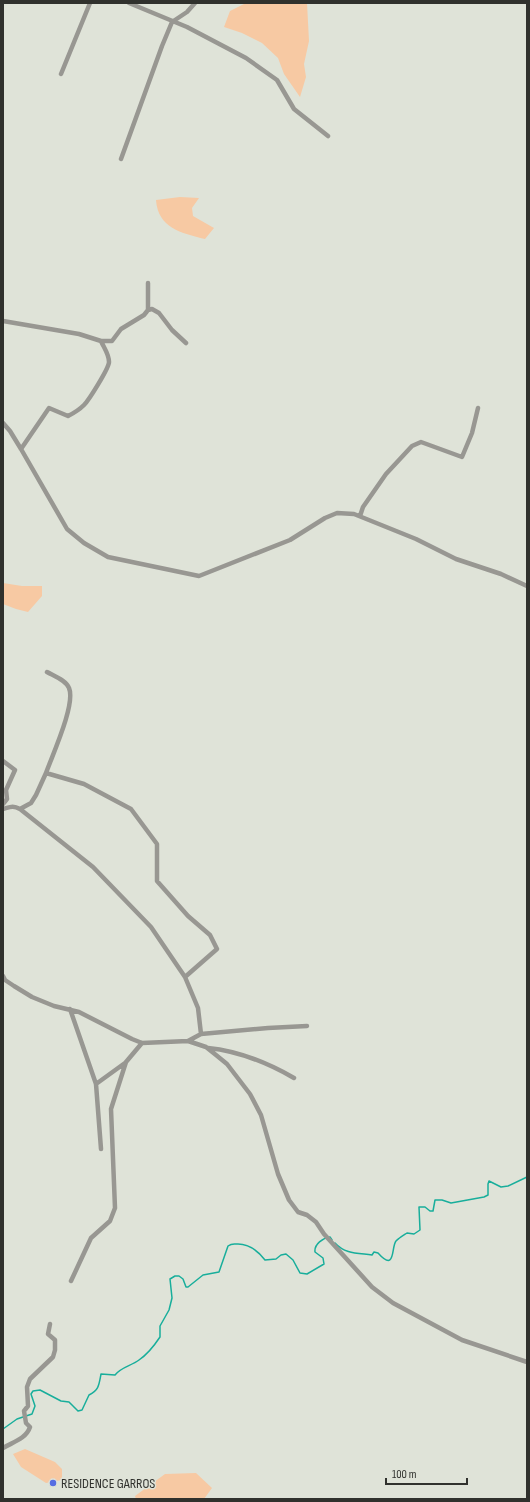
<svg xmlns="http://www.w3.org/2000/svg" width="530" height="1502" viewBox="0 0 530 1502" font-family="'Sofia Sans Condensed',sans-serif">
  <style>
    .green { fill: #f7c9a3 }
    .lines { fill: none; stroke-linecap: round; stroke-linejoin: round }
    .stream { stroke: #18ae9b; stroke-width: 1.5 }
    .minor { stroke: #989792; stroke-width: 4.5 }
    .poi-dot { fill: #566de2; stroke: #dfe3d8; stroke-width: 1.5 }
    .labels { text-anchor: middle; stroke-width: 3; stroke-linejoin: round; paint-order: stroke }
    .poi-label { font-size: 14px; fill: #30312d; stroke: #dfe3d8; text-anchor: start }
  </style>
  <rect width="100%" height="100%" fill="#dfe3d8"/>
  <!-- green -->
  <path class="green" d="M246 3H307L309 41 304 64 306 77 300 97 284 74 278 58 262 43 242 33 224 27 230 11Z
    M180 197 199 198 192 208 193 216 214 228 205 239C181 233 158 228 156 200Z
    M3 583 22 586H42V596L28 612 16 609 3 604Z
    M25 1449 55 1462 62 1469V1480L46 1483 21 1467 13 1454Z
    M196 1473 212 1488 204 1499H136L135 1496 165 1474Z"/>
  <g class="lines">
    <!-- stream -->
    <path class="stream" d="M335 1243C345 1254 357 1253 372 1255L374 1252 378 1253C396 1273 391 1247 396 1241 399 1238 404 1235 407 1233L414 1234 420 1230 419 1207H425L430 1211H433L435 1200H442L451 1203 484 1197 488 1195V1184L489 1181 501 1187 508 1186 527 1177
      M3 1429 17 1419 32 1414 35 1406 31 1394 33 1391 40 1390 61 1401 69 1402 78 1411 82 1410 89 1395C99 1390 99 1385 101 1374L115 1375C121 1367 131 1366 139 1360 148 1354 154 1346 160 1337V1326L169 1310 172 1298 170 1279 175 1276H179L183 1279 186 1287H188L203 1275 219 1272 228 1246C232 1243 233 1244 238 1244 250 1244 258 1251 265 1260L276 1259 281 1255 286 1254 293 1260 300 1273 307 1274 324 1264 323 1258 315 1252C314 1244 323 1238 330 1237L332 1240"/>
    <!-- minor -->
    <path class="minor" d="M129 3 187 27 246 58 277 80 294 109 328 136
      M61 74 90 3
      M121 159 162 46 172 22 187 12 195 3
      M148 310 152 309 159 313 172 330 186 343
      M3 321 79 334 101 341H112L121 329 144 315 148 310V283
      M3 423 10 431 21 449 67 529 84 543 108 557 199 576 290 540 325 518 337 513 354 514 416 539 456 559 501 574 527 586
      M21 449 49 408 68 416C74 413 79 410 84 405 89 400 109 368 109 362 109 354 104 348 101 341
      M360 516 363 507 386 474 412 446 421 442 462 457 472 433 478 408
      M3 761 15 770 6 790 7 799 3 804
      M46 773C52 756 76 704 69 688 66 680 54 676 47 672
      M3 809C10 807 13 805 20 809
      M3 976 5 980 14 986 32 997 54 1006 79 1012 132 1039 142 1043 188 1041 206 1047 216 1055 227 1064 250 1094 261 1115 278 1174 289 1200 298 1212 307 1215 316 1222 324 1234 372 1287 393 1303 462 1340 527 1362
      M185 977 217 949 210 935 188 916 157 881V844L131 809 84 784 46 773 36 795 31 803 20 809 93 867 151 927 185 977 198 1008 201 1034
      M70 1009 96 1084 101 1149
      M188 1041 201 1034 268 1028 307 1026
      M208 1048C238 1051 268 1063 294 1078
      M96 1084 125 1063
      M71 1281 91 1238 110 1221 115 1208 111 1109 126 1062 142 1043
      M3 1448C13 1442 26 1439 30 1427L26 1423 24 1411 28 1406 27 1387 30 1379 53 1357 55 1350V1340L48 1334 50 1324"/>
  </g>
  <!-- markers -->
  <circle class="poi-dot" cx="53" cy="1483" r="4"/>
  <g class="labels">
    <!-- poi labels -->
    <g class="poi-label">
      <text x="61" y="1488">RESIDENCE GARROS</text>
    </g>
  </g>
  <!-- border -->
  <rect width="530" height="1502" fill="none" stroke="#30312d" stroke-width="8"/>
  <!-- scale -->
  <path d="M386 1478v6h81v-6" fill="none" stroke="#30312d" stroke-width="2"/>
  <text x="392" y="1478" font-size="12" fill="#30312d" stroke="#dfe3d8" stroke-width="3" paint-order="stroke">100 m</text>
</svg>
